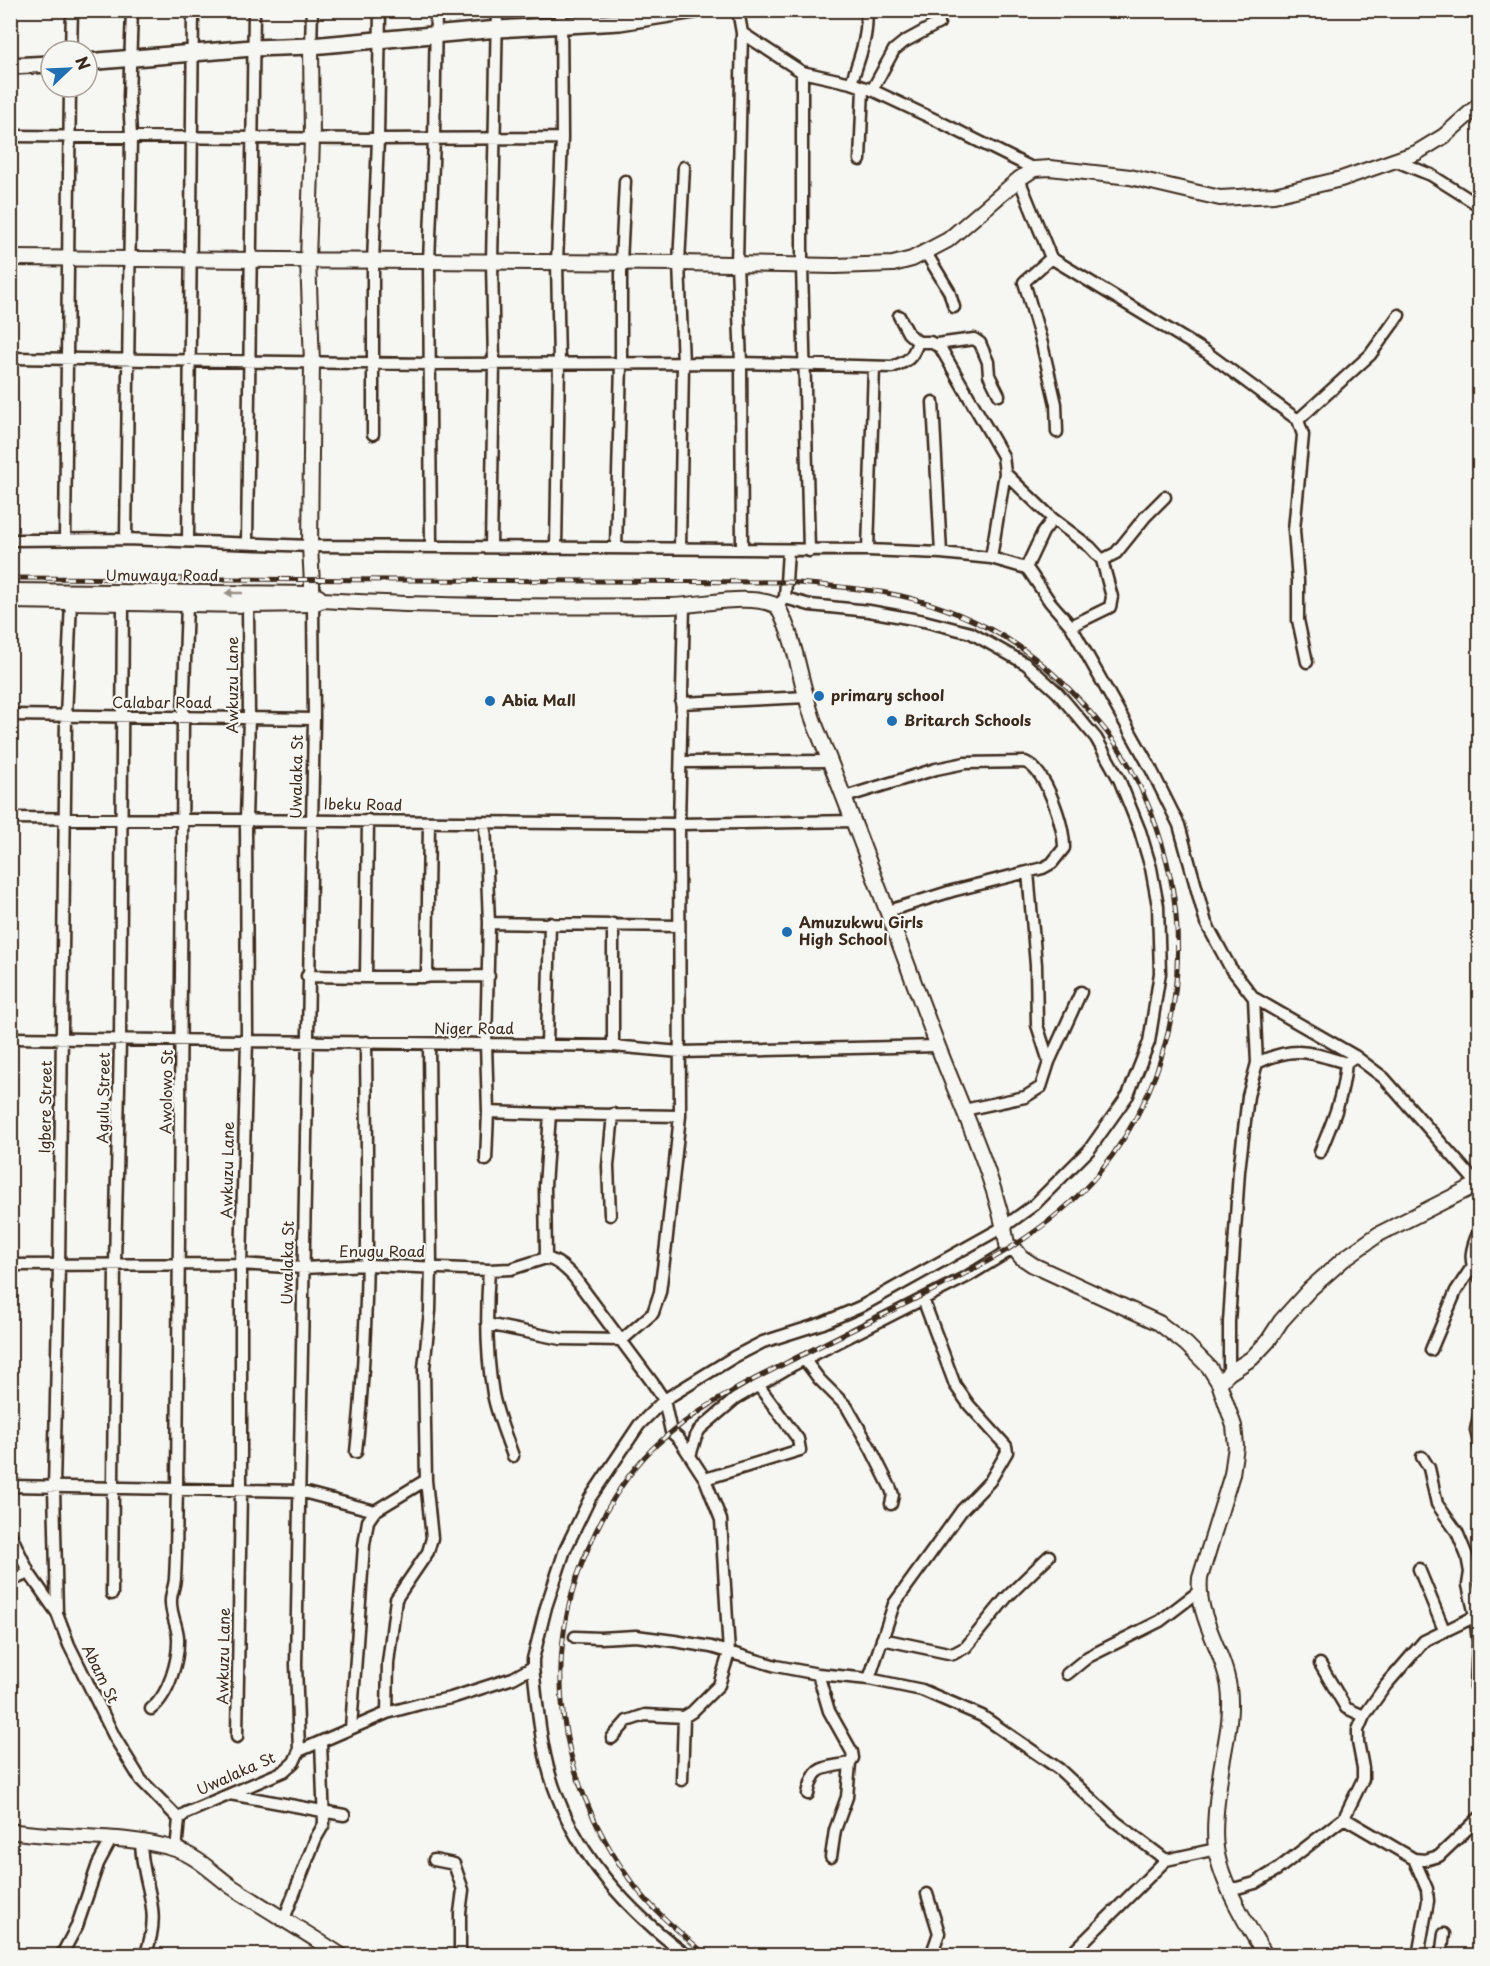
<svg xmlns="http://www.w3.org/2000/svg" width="1490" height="1966" viewBox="0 0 1490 1966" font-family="'Playpen Sans',sans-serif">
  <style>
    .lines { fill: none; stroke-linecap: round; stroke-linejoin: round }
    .minor-casing { stroke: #3b2a1e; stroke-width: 15 }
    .tertiary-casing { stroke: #3b2a1e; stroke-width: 18 }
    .secondary-casing { stroke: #3b2a1e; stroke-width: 20 }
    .minor { stroke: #f6f6f2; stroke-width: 10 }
    .tertiary { stroke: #f6f6f2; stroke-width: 14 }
    .secondary { stroke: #f6f6f2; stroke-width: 15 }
    .rail-casing { stroke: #3b2a1e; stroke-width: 5 }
    .rail { stroke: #f6f6f2; stroke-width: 3; stroke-dasharray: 9; stroke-linecap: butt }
    .oneway { fill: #989088 }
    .poi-dot { fill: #1f6fb2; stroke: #f6f6f2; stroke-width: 2 }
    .labels { text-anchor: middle; stroke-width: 4.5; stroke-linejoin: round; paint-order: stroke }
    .street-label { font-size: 15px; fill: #3b2a1e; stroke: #f6f6f2 }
    .poi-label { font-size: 15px; font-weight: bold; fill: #3b2a1e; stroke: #f6f6f2; text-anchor: start }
  </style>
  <rect width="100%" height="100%" fill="#f6f6f2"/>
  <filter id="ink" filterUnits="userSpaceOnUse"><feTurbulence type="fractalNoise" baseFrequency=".0167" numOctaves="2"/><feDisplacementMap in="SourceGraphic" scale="12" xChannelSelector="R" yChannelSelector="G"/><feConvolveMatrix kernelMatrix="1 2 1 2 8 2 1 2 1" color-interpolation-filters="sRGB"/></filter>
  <g filter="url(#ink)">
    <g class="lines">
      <defs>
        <path id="minor" d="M738 10 742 33 737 264 741 363 742 549
          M742 33 802 72 851 83 872 90 940 122 1034 169
          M311 46 312 10
          M71 51 72 10
          M802 72V265L809 551
          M851 83C859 60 869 35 866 10
          M872 90 894 50 904 42 939 23
          M10 136 378 139 562 138
          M860 160 863 88
          M1396 161 1431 175 1480 206
          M1019 179 1051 258 1206 352 1298 420 1303 435 1294 530 1298 581V620L1307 662
          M926 253 949 291 954 307
          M1051 258 1024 282 1041 340 1056 404 1057 432
          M918 342H930L940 347 1003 456 1005 473 991 558
          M937 344 974 339 980 343 988 362 989 375 999 395
          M10 358 431 364 741 363 892 367C908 361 912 359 918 342L908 333 899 316
          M933 402 941 553
          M1298 420 1370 355 1399 315
          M373 434V262L378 139 380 10
          M1005 473 1053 519
          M65 539 70 87
          M126 539 131 136 129 97 132 10
          M10 540 126 539 310 546 868 550 941 553 991 558 1026 568 1029 571 1050 602 1071 626 1151 769 1179 825 1206 923 1230 967 1254 998 1355 1056 1384 1078 1480 1187
          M188 541 193 10
          M247 543 254 10
          M431 546 429 261 434 139 436 10
          M491 547 494 364 492 262 497 10
          M556 548 559 363 557 262 562 138 561 10
          M616 548 621 364V263L625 181
          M680 549 683 364 679 263 684 167
          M868 550 874 367
          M1102 560 1116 553 1145 517 1165 497
          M1026 568 1043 532 1053 519 1090 547 1102 560 1112 597 1110 607 1071 626
          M781 602 785 598 788 551
          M681 703 807 697
          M10 715 314 719
          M681 762 830 761
          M845 797 936 769 965 763 1025 762C1047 771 1064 826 1064 848L1052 863 1043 868 952 891 888 911
          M10 818 679 824 855 821
          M485 822 489 923 486 1044 488 1112 486 1160
          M1028 872 1036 965 1037 1025 1049 1062
          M489 923 678 926
          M613 924V1046
          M307 976 366 977 489 976
          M366 977 368 820
          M427 977 429 822
          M10 1038 486 1044 613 1046 680 1052 938 1046
          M547 1045 550 923
          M1257 1063C1295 1045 1309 1052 1346 1063L1355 1056
          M964 1110 1025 1097 1041 1087 1049 1062 1081 992
          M550 1114 680 1116
          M1320 1152C1333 1121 1343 1097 1346 1063
          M610 1215 608 1166 613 1114
          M1480 1228C1472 1247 1466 1261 1480 1278
          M546 1258C558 1261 565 1268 574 1277L652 1382 664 1400 671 1432 679 1439 705 1479 721 1520 729 1653 719 1685 692 1712 684 1717 645 1715 627 1721 612 1738
          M10 1265 241 1264 303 1268 368 1265 489 1270 511 1269 546 1258 545 1186 550 1114 488 1112
          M489 1270C486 1312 486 1353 493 1394 497 1415 506 1436 513 1456
          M487 1324 561 1339 622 1340 653 1313 660 1292 666 1245 680 1116 679 824 684 606
          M1431 1350 1456 1291 1472 1267
          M804 1359 819 1379 847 1407 871 1449 891 1489 893 1495 891 1504
          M1229 1373V1322L1239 1171 1248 1096 1257 1063 1254 998
          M1480 1411 1476 1430 1480 1449
          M356 1452C371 1316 367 1179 366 1042
          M690 1456 696 1436 700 1429 735 1399 793 1365 968 1276 1014 1248
          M1422 1457 1429 1468 1437 1504 1457 1532 1467 1556 1470 1572 1468 1585 1475 1615 1478 1642 1476 1687 1480 1718
          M705 1479 800 1450 798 1439 758 1385
          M10 1486 299 1491 375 1511 426 1480
          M10 1533 29 1573 57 1613 69 1645 115 1738 141 1780 179 1819
          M1419 1569 1444 1630
          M10 1581 29 1573
          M112 1594 115 1264 120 1041 123 602
          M57 1613 54 1488 59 1266 66 717 71 601
          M575 1637 600 1638 636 1636 674 1641 711 1647 776 1666 818 1674 869 1679 922 1690 982 1716 1059 1769 1116 1822 1166 1860 1216 1849
          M882 1639 953 1654 966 1647 1006 1598 1049 1556
          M1320 1664 1346 1708 1364 1716
          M533 1667C538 1711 541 1757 558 1798 583 1863 633 1915 688 1956
          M1067 1674 1088 1657 1160 1621 1198 1592
          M869 1679 894 1604 962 1510 990 1481 1007 1452 1006 1446 969 1405 955 1385 923 1299
          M151 1709C169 1695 179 1660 178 1637 177 1624 170 1613 171 1600 171 1593 175 1585 175 1578 177 1548 176 1518 177 1489L183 718 187 604
          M387 1713 388 1663 396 1599 428 1552 432 1538 426 1480 424 1368 430 1311 431 1266 429 1044
          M351 1728 364 1545 368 1521 375 1511
          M237 1737 241 1491V1264L247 1040 246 820 249 717 248 605
          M299 1751 387 1713 420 1704 451 1698 513 1678 533 1667V1659L546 1607 565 1550 590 1498 639 1425 664 1400 734 1357 763 1342 823 1323 860 1307 1005 1226 1034 1205 1089 1150 1128 1095 1149 1042 1160 973 1158 906 1151 868 1140 831 1119 779 1096 738 1057 692 1026 664 971 633 924 621 869 611 810 605 785 598
          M682 1780 684 1717
          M230 1794 344 1815
          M808 1794C814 1764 823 1769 850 1763L853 1758 852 1752 829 1711 818 1674
          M1344 1818 1414 1859 1425 1860 1439 1856 1480 1817
          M141 1842C142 1889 164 1906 145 1956
          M176 1850 179 1819 186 1813 284 1771 294 1762 299 1751 296 1664 314 719 313 604
          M831 1857 835 1830 847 1797 850 1763
          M1414 1859 1427 1889 1428 1901 1418 1956
          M434 1860 454 1864 463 1890 460 1913V1956
          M1229 1888H1237L1255 1883 1278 1869 1344 1818 1363 1779V1768L1358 1742V1730L1364 1716 1386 1685 1424 1641 1480 1614
          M927 1894 939 1933 931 1956
          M284 1919 316 1838 324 1824 321 1742
          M61 1956 77 1926 98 1864 112 1838
          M1069 1956 1166 1860
          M1441 1956 1444 1934"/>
        <path id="tertiary" d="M311 46 312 139 308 260 312 362 310 546 313 604
          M10 258 679 263 835 266 893 264 912 259 948 240 1019 179 1034 169 1050 168 1130 177 1220 198 1274 195 1341 179 1416 153 1444 136 1480 104
          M10 591 313 594 319 597
          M10 601 248 605 313 604 323 600C439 607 553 607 669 606 701 606 748 592 777 606 798 643 800 688 816 727 859 832 897 938 937 1044 963 1112 996 1177 1008 1249L1014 1248 1021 1257 1033 1265 1159 1323 1186 1344 1209 1367 1219 1383 1234 1426 1236 1446 1232 1474 1200 1578C1196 1618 1224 1650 1229 1688 1233 1715 1225 1744 1221 1770 1218 1793 1213 1825 1216 1848 1220 1881 1248 1927 1266 1956
          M1219 1383 1229 1373 1252 1358 1268 1341 1281 1321 1310 1289 1345 1258 1379 1234 1480 1183
          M10 1831C65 1840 122 1833 175 1849 197 1856 214 1874 232 1887 268 1910 305 1932 342 1956"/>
        <path id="secondary" d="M87 62 252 48 311 46 498 29 620 22 695 10
          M10 66 51 64"/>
      </defs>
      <!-- minor casing -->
      <use href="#minor" class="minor-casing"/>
      <!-- tertiary casing -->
      <use href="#tertiary" class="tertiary-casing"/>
      <!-- secondary casing -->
      <use href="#secondary" class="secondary-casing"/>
      <!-- minor -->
      <use href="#minor" class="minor"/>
      <!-- tertiary -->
      <use href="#tertiary" class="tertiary"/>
      <!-- secondary -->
      <use href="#secondary" class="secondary"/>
      <defs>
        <path id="rail" d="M10 578 787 582C818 585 850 587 881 592 923 599 967 615 1004 637 1031 653 1055 674 1077 697 1089 711 1102 725 1113 740 1129 762 1141 787 1151 812 1199 934 1182 1072 1098 1174 1046 1236 972 1271 901 1306 850 1331 799 1356 749 1382 714 1401 680 1422 652 1449 626 1475 605 1510 590 1544 538 1659 558 1778 630 1880 651 1909 680 1933 708 1956"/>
      </defs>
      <!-- rail casing -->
      <use href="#rail" class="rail-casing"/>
      <!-- rail -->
      <use href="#rail" class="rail"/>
    </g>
    <!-- one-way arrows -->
    <defs><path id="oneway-solid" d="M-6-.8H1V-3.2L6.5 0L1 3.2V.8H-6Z" transform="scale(1.5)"/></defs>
    <use class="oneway" href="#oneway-solid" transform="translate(234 593) rotate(-180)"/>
  </g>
  <!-- markers -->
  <g class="poi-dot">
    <circle cx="819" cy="696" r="6"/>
    <circle cx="490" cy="701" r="6"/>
    <circle cx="892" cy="721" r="6"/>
    <circle cx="787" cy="932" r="6"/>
  </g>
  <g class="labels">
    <!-- street labels -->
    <g class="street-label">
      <text x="162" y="581">Umuwaya Road</text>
      <text transform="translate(233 685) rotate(-90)" y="5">Awkuzu Lane</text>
      <text x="162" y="708">Calabar Road</text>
      <text transform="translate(297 777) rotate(-89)" y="5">Uwalaka St</text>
      <text transform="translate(363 805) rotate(1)" y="5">Ibeku Road</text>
      <text x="474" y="1034">Niger Road</text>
      <text transform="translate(167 1092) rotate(-89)" y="5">Awolowo St</text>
      <text transform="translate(104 1098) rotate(-89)" y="5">Agulu Street</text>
      <text transform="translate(46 1107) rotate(-89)" y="5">Igbere Street</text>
      <text transform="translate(228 1170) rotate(-89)" y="5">Awkuzu Lane</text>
      <text x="382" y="1257">Enugu Road</text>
      <text transform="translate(288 1263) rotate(-89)" y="5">Uwalaka St</text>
      <text transform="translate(224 1656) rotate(-89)" y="5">Awkuzu Lane</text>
      <text transform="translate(100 1674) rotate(64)" y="5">Abam St</text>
      <text transform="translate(236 1774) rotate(-24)" y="5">Uwalaka St</text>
    </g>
    <!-- poi labels -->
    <g class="poi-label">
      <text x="831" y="701">primary school</text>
      <text x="502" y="706">Abia Mall</text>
      <text x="904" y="726">Britarch Schools</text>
      <text x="799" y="928">Amuzukwu Girls<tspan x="799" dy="17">High School</tspan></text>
    </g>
  </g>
  <!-- margin -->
  <rect width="1490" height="1966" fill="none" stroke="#f6f6f2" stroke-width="36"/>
  <rect x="18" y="18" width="1454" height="1930" fill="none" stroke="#3b2a1e" stroke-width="2" filter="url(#ink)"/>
  <!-- north arrow -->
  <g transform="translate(69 69) rotate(67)"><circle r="28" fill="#f6f6f2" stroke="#aba49d" stroke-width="1.5"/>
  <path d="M0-4.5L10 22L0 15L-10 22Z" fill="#1f6fb2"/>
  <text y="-9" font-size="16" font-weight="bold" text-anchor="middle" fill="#3b2a1e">N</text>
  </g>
</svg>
